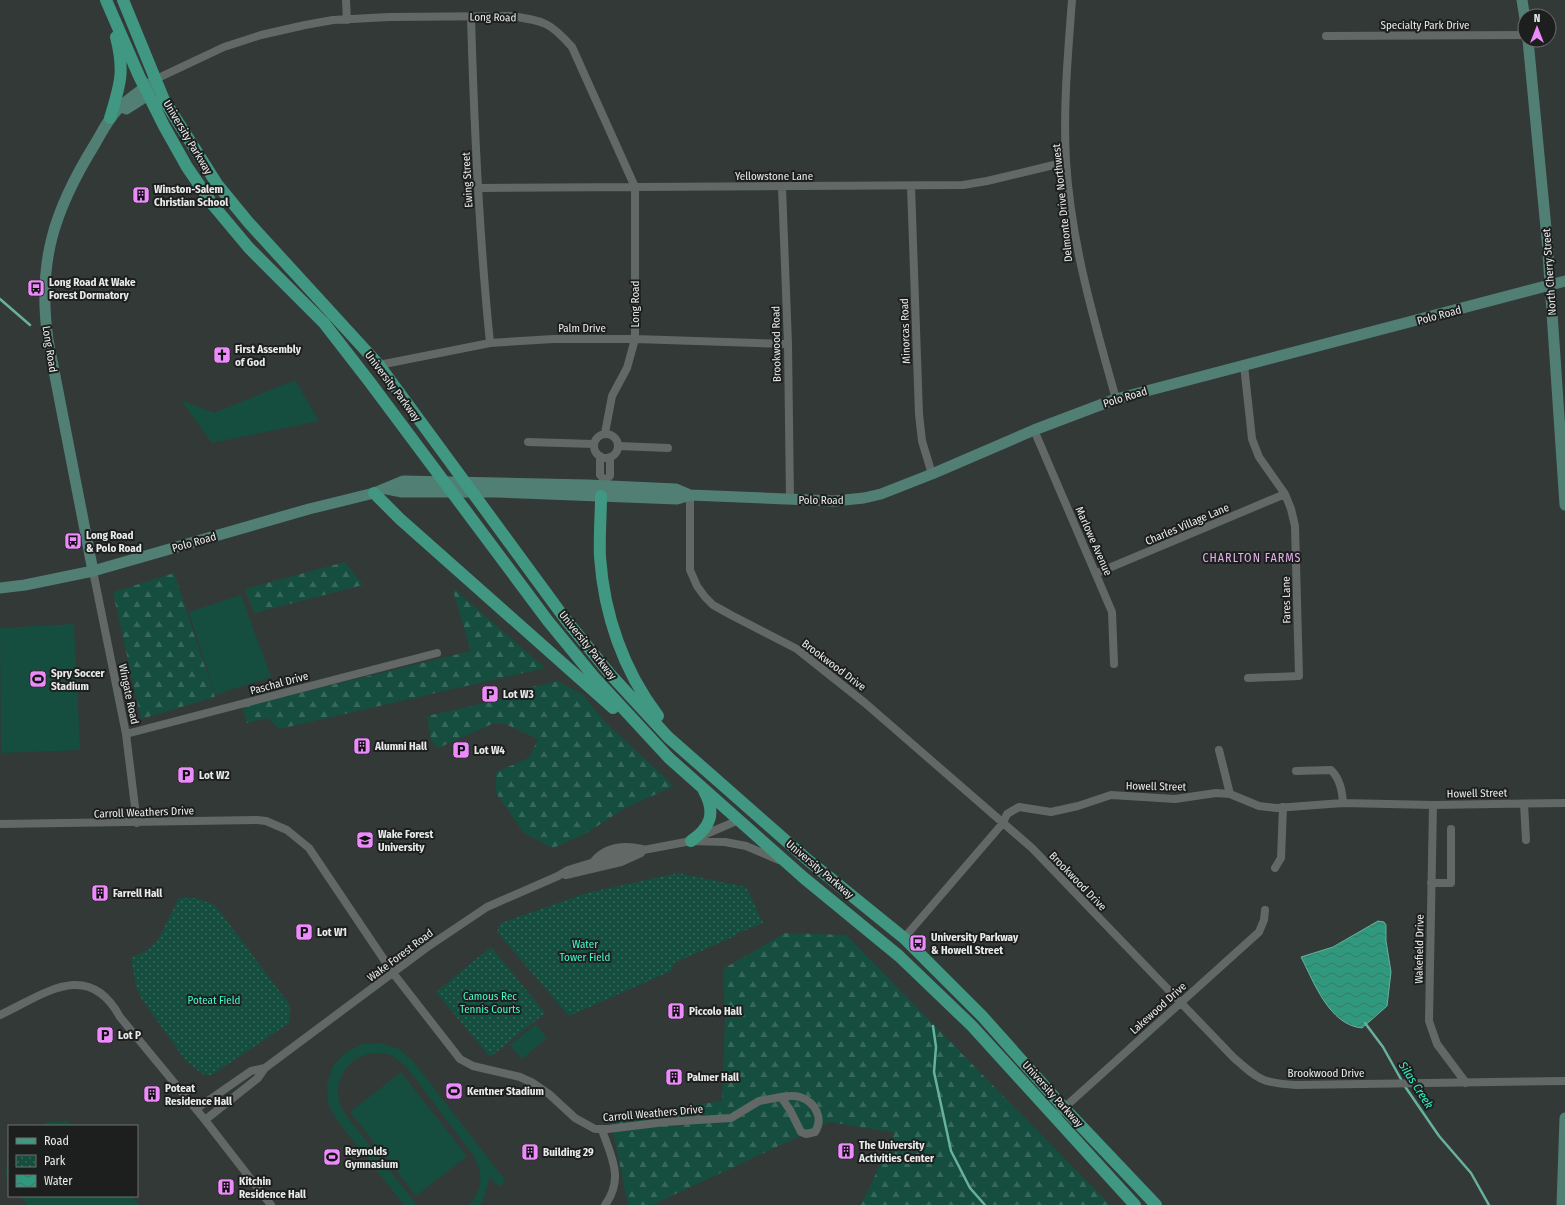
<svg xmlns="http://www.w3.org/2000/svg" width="1565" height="1205" viewBox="0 0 1565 1205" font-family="'Fira Sans Condensed',sans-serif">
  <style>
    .green { fill: #154e3f }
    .forest { fill: url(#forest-firs) }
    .park { fill: url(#park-dots) }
    .water { fill: url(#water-waves); stroke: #67b19e }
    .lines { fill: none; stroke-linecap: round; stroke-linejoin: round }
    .stream { stroke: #67b19e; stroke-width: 2.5 }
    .street { stroke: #626866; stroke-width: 8 }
    .secondary { stroke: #517f74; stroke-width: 11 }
    .primary { stroke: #409782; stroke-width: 12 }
    .labels { text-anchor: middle; stroke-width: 4; stroke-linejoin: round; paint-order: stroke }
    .street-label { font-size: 11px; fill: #e8ebea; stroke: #1d1f1e }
    .poi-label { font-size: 11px; font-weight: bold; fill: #e8ebea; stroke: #1d1f1e; text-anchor: start }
    .park-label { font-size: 11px; fill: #40fbce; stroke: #1d1f1e }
    .neighbourhood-label { font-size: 12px; letter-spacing: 1px; fill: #e4b0ec; stroke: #1d1f1e }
    .water-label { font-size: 12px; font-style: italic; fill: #33f4c7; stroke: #1d1f1e }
  </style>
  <defs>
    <pattern id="forest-firs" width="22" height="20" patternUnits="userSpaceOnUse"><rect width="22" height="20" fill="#154e3f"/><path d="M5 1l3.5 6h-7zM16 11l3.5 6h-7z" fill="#37685b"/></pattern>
    <pattern id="park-dots" width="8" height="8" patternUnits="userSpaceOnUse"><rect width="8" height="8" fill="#154e3f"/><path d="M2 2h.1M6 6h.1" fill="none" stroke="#37685b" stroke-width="1.8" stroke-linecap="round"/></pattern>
    <pattern id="water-waves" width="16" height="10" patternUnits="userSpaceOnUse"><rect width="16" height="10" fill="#30987d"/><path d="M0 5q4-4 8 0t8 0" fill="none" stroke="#387b6a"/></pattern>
  </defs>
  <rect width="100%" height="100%" fill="#333937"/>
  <!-- green -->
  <path class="green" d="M295 380 319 421 212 443 181 400 214 413Z
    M241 595 271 677 215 695 189 612Z
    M74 624 80 750 1 753 0 628Z
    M536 1024 547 1038 522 1059 510 1045Z
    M381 1043 399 1049 413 1061 506 1181 499 1187 490 1177 483 1201 479 1205H469C484 1189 483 1173 473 1155L407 1068C400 1061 392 1054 381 1053 355 1051 333 1074 339 1100 340 1105 343 1110 345 1114L417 1205H404L336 1119 328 1103 327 1084 333 1066 346 1052 363 1044Z
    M401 1072 467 1156 416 1196 350 1112Z
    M67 1121 74 1126H41L48 1122Z
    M9 1151V1181L5 1176Z
    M20 1196H132L139 1205H27Z"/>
  <!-- forest -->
  <path class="forest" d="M345 562 363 585 254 613 245 589Z
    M174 573 215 697 141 719 113 592Z
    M452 587 545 668 279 729 268 718 247 723 242 707 471 651Z
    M558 681 583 695 606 723 674 786 625 808 585 834 553 848 524 833 496 793V772L529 758 538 739 505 724H492L438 748 431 741 427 716 499 700 515 691Z
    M785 933 846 935 1110 1205H861L895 1133 830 1122 652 1205H628L610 1117 722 1101 725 1018 723 969Z"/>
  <!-- park -->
  <path class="park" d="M678 873 746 887 763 923 736 934 735 936 674 963 671 971 569 1016 497 932 501 923 587 893Z
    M179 898H195L215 905 290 1005 289 1023 212 1075H204L186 1061 141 998 136 986 131 958 148 950 158 940Z
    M491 947 545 1013 490 1057 436 992Z"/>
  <!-- water -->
  <path class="water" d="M1378 921 1384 922 1386 925V941L1391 972 1387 1006 1362 1028C1329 1025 1314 982 1301 957L1333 947Z"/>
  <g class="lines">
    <!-- stream -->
    <path class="stream" d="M0 299 30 325
      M1365 1023 1383 1047 1402 1081
      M933 1026 936 1047 934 1072 951 1151 970 1188 985 1205
      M1404 1085 1439 1136 1471 1173 1489 1205"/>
    <!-- street -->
    <path class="street" d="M346 0 347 20
      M1072 0C1068 54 1063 107 1066 161 1071 243 1094 320 1116 399
      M471 16C474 125 479 234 490 343
      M1326 36 1525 35
      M156 79 224 47 261 35 305 25 333 20 389 17 511 16C544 21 550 22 572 47L635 187V339L627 368 612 396 605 433
      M911 186 919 414 922 441 932 474
      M782 187 788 344 790 500
      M479 188 963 185 987 181 1066 162
      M379 365 490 343 553 339H635L788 344
      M1244 365 1252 439 1259 457 1285 494 1291 509 1295 526 1299 676 1248 678
      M1034 430 1112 612 1114 664
      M594 446a12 12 0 1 1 24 0a12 12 0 1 1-24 0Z
      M528 442 594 444
      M618 446 668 448
      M600 456V475L605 480 604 485
      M605 480 610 476V457
      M690 495V570L697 586 705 597 713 605 731 615 797 649 865 703 1032 848 1234 1058C1259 1080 1262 1083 1296 1085L1565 1081
      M93 571 126 734 137 823
      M1097 573 1285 494
      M126 734 437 653
      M1219 750 1230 794
      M1296 771 1331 770C1340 779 1342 790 1343 803
      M1524 804 1526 840
      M1433 805 1429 1021 1437 1044 1466 1083
      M0 824 257 820 266 821 287 830 309 848 393 973 460 1059 473 1066 520 1077 533 1083 549 1094 575 1118 595 1129H608L665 1122 731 1118 759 1101 781 1097 790 1110 801 1132 806 1134 815 1132C824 1118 815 1102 800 1097 794 1095 787 1096 781 1097
      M699 837 739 820
      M594 861C606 847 624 845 642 849
      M1275 868 1281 858 1283 807
      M566 875 621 862 641 853
      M1431 883H1451V829
      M904 938 1003 823 1007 814 1019 807 1051 812 1078 806 1111 795 1175 799 1216 793 1230 794 1259 806 1276 808 1343 803 1433 805 1565 803
      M0 1015C43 995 88 958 120 1017L205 1120 271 1205
      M196 1109 251 1071 265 1068
      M1055 1116 1259 932 1264 920 1265 910
      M205 1120 258 1078 265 1068 426 948 487 907 558 876 568 870 617 855 691 841 725 842 746 846 779 860
      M602 1130C612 1158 624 1179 605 1205"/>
    <!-- secondary -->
    <path class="secondary" d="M1522 0 1525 19
      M1528 40 1547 239 1565 505
      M126 109 148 95 152 87
      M387 489 402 492H497L677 499 690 495 834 501 864 498 881 494 932 474 1034 430 1116 399 1565 281
      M93 571 48 340C37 262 54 210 95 144 102 132 108 119 118 109 130 97 144 89 156 79
      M0 588 25 585 93 571 309 509 374 493 403 481 588 485 676 489 690 495
      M1562 1205 1565 1118"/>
    <!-- primary -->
    <path class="primary" d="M106 0 139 76 164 126 187 167 213 205 249 248 324 323 369 381 548 621 594 677 669 758 804 878 899 956 972 1026 1135 1205
      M123 0 164 100 217 184 249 223 379 365 566 620 610 674 668 737 809 861 904 938 982 1016 1064 1108 1156 1205
      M110 118C120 85 125 72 116 37
      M374 493 400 519 613 708
      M601 496C601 516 599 537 600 557 604 614 623 670 658 716
      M691 841C711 827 716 813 704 791"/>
  </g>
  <!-- icons -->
  <defs>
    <symbol id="building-square" viewBox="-11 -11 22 22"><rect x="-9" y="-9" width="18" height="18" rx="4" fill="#ec8cfb" stroke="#1d1f1e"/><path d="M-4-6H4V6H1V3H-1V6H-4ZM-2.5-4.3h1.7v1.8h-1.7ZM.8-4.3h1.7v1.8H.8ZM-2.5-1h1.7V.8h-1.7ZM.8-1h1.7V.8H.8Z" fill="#111"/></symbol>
    <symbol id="bus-square" viewBox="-11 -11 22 22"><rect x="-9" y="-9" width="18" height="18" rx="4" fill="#ec8cfb" stroke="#1d1f1e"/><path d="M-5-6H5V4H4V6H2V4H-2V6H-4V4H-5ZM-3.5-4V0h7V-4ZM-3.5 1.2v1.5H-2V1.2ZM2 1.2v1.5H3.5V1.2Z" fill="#111"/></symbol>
    <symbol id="church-square" viewBox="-11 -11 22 22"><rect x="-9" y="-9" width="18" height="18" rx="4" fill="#ec8cfb" stroke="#1d1f1e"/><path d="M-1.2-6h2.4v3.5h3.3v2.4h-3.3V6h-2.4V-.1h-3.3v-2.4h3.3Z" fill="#111"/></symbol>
    <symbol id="stadium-square" viewBox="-11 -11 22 22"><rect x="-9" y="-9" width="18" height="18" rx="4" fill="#ec8cfb" stroke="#1d1f1e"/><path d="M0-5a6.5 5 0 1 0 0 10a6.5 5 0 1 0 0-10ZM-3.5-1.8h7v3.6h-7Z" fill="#111"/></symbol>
    <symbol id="parking-square" viewBox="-11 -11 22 22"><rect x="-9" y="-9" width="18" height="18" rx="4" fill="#ec8cfb" stroke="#1d1f1e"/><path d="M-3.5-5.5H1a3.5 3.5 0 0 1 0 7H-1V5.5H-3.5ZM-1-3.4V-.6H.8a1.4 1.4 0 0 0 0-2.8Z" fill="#111"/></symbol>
    <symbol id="university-square" viewBox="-11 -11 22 22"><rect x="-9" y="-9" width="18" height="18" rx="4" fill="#ec8cfb" stroke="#1d1f1e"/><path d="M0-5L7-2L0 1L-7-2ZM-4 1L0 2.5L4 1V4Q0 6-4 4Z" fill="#111"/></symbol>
  </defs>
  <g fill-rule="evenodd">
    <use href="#building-square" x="131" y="185" width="20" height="20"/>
    <use href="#bus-square" x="26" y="278" width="20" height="20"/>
    <use href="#church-square" x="212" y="345" width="20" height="20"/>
    <use href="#bus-square" x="63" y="531" width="20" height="20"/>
    <use href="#stadium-square" x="28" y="669" width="20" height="20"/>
    <use href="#parking-square" x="480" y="684" width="20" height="20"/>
    <use href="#building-square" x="352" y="736" width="20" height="20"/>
    <use href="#parking-square" x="451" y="740" width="20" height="20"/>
    <use href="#parking-square" x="176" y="765" width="20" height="20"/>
    <use href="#university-square" x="355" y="830" width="20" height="20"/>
    <use href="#building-square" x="90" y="883" width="20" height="20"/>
    <use href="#parking-square" x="294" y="922" width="20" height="20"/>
    <use href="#bus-square" x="908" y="933" width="20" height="20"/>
    <use href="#building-square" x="666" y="1001" width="20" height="20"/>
    <use href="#parking-square" x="95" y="1025" width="20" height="20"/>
    <use href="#building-square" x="664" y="1067" width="20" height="20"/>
    <use href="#stadium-square" x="444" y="1081" width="20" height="20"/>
    <use href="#building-square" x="142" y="1084" width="20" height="20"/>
    <use href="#building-square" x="836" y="1141" width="20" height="20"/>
    <use href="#building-square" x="520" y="1142" width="20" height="20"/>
    <use href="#stadium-square" x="322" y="1147" width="20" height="20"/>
    <use href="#building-square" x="216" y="1177" width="20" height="20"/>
  </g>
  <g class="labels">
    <!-- street labels -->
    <g class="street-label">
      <text transform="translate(493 17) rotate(1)" y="4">Long Road</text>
      <text x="1425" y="29">Specialty Park Drive</text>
      <text transform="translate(188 137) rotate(59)" y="4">University Parkway</text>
      <text x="774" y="180">Yellowstone Lane</text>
      <text transform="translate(467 180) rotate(-93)" y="4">Ewing Street</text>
      <text transform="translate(1062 203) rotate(-96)" y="4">Delmonte Drive Northwest</text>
      <text transform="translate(1549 272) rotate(-94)" y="4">North Cherry Street</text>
      <text transform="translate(635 304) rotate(-90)" y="4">Long Road</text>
      <text transform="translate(1439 315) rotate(-15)" y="4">Polo Road</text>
      <text x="582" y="332">Palm Drive</text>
      <text transform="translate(905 331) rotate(-92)" y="4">Minorcas Road</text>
      <text transform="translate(776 344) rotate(-91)" y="4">Brookwood Road</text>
      <text transform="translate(50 349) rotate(81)" y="4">Long Road</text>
      <text transform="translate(393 386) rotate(53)" y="4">University Parkway</text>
      <text transform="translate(1125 397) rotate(-17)" y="4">Polo Road</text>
      <text x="821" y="504">Polo Road</text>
      <text transform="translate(1187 524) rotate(-23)" y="4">Charles Village Lane</text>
      <text transform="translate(1094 541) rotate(66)" y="4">Marlowe Avenue</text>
      <text transform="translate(194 542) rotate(-16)" y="4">Polo Road</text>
      <text transform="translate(1286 600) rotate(-91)" y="4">Fares Lane</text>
      <text transform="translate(588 645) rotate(51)" y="4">University Parkway</text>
      <text transform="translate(834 665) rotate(37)" y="4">Brookwood Drive</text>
      <text transform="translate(279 683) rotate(-15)" y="4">Paschal Drive</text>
      <text transform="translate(129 694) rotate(78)" y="4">Wingate Road</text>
      <text transform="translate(1156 786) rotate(1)" y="4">Howell Street</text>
      <text transform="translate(1477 793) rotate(-1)" y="4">Howell Street</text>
      <text transform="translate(144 812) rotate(-2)" y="4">Carroll Weathers Drive</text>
      <text transform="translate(820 869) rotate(40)" y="4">University Parkway</text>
      <text transform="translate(1078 881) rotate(46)" y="4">Brookwood Drive</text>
      <text transform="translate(1419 949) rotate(-89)" y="4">Wakefield Drive</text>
      <text transform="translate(400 955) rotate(-37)" y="4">Wake Forest Road</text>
      <text transform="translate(1158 1008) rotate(-42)" y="4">Lakewood Drive</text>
      <text x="1326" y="1077">Brookwood Drive</text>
      <text transform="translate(1053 1094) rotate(48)" y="4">University Parkway</text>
      <text transform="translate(653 1113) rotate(-5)" y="4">Carroll Weathers Drive</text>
    </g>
    <!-- poi labels -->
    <g class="poi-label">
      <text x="154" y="193">Winston-Salem<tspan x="154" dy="13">Christian School</tspan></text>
      <text x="49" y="286">Long Road At Wake<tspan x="49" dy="13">Forest Dormatory</tspan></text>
      <text x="235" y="353">First Assembly<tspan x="235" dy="13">of God</tspan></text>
      <text x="86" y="539">Long Road<tspan x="86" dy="13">&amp; Polo Road</tspan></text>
      <text x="51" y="677">Spry Soccer<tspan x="51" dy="13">Stadium</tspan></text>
      <text x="503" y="698">Lot W3</text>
      <text x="375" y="750">Alumni Hall</text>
      <text x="474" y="754">Lot W4</text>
      <text x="199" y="779">Lot W2</text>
      <text x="378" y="838">Wake Forest<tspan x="378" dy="13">University</tspan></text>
      <text x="113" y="897">Farrell Hall</text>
      <text x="317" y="936">Lot W1</text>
      <text x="931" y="941">University Parkway<tspan x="931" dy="13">&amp; Howell Street</tspan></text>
      <text x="689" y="1015">Piccolo Hall</text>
      <text x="118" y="1039">Lot P</text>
      <text x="687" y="1081">Palmer Hall</text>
      <text x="165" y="1092">Poteat<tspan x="165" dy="13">Residence Hall</tspan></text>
      <text x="467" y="1095">Kentner Stadium</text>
      <text x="859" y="1149">The University<tspan x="859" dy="13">Activities Center</tspan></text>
      <text x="345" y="1155">Reynolds<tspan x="345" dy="13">Gymnasium</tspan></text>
      <text x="543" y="1156">Building 29</text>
      <text x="239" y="1185">Kitchin<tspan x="239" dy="13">Residence Hall</tspan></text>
    </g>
    <!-- park labels -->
    <g class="park-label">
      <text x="585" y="948">Water<tspan x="585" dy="13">Tower Field</tspan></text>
      <text x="490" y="1000">Camous Rec<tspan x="490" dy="13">Tennis Courts</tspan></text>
      <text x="214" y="1004">Poteat Field</text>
    </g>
    <!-- neighbourhood labels -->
    <g class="neighbourhood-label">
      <text x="1252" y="562">CHARLTON FARMS</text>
    </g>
    <!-- water labels -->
    <g class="water-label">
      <text transform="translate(1416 1085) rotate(57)" y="4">Silas Creek</text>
    </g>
  </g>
  <!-- legend -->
  <rect x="8" y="1125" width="130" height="72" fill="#1d1f1e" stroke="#6e7170"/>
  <rect x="16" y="1138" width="20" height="6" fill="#409782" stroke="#6e7170"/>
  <text x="44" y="1145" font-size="12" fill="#e8ebea">Road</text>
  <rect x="16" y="1155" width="20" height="12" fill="url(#park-dots)" stroke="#6e7170"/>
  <text x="44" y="1165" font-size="12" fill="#e8ebea">Park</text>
  <rect x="16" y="1175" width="20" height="12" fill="url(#water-waves)" stroke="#6e7170"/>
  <text x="44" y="1185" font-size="12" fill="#e8ebea">Water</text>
  <!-- north arrow -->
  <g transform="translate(1537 28)"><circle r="19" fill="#1d1f1e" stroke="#6e7170"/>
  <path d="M0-3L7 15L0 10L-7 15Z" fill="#ec8cfb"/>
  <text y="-6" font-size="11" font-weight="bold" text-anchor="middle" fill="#e8ebea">N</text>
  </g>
</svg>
